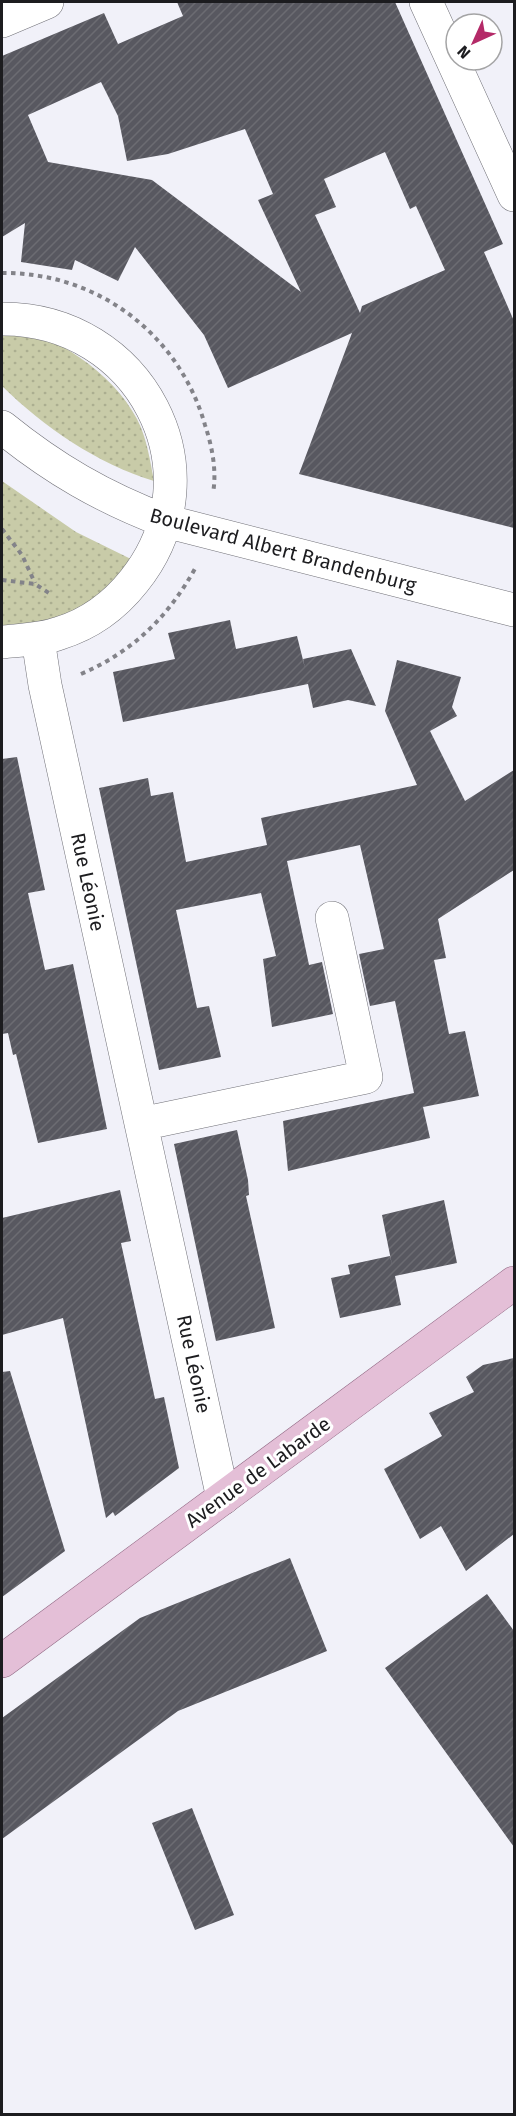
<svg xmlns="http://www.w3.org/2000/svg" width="516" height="2116" viewBox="0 0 516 2116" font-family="'Fira Sans',sans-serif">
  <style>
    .park { fill: url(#park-dots) }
    .building { fill: url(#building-hatch); fill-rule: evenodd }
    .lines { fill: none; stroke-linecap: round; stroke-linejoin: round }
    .minor-casing { stroke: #707077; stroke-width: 34 }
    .major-casing { stroke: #926a85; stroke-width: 34 }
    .path { stroke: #838389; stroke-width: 4; stroke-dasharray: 4.5 4.5; stroke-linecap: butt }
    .minor { stroke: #fff; stroke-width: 33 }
    .major { stroke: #e4bfd7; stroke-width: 33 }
    .labels { text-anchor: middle; stroke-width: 6; stroke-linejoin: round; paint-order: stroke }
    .street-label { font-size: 20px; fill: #1c1c1f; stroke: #fff }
  </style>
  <defs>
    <pattern id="park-dots" width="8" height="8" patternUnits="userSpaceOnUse" patternTransform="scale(1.5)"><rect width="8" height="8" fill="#c8cba8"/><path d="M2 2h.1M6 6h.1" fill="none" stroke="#abae90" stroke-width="1.8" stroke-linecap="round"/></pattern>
    <pattern id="building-hatch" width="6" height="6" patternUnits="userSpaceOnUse" patternTransform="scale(1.5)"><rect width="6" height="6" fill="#585860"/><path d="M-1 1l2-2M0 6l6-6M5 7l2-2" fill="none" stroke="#6c6c72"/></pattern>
  </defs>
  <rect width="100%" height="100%" fill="#f1f1f9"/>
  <!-- park -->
  <path class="park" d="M2 323C53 334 112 371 137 419 147 438 150 461 154 481 96 463 45 428 2 386Z
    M2 481 76 532 135 561 110 586 74 616 2 629Z"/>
  <!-- building -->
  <path class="building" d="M177 2H395L503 244 484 252 514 321V528L299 474 352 333 228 388 204 335 135 247 118 281 75 260 72 270 21 262 25 223 2 237V56L104 13 118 44 183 16ZM101 82 118 116 127 161 168 154 245 129 273 194 258 200 301 292 152 180 48 162 28 115ZM385 152 410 209 416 206 445 270 362 306 360 313 315 215 336 207 324 179Z
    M230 620 236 649 297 636 305 668 303 659 351 649 376 706 348 700 313 708 308 684 123 722 113 672 175 659 168 633Z
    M397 660 461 677 452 707 457 716 430 731 465 801 514 770V870L438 919 446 958 434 960 449 1034 465 1031 479 1096 423 1107 430 1138 288 1171 283 1121 414 1093 395 1001 370 1006 359 954 384 949 360 845 287 861 309 965 322 962 333 1014 272 1027 263 959 276 956 261 893 176 910 197 1008 209 1006 221 1057 159 1070 99 788 148 778 151 796 173 792 186 862 267 845 261 818 417 785 385 711Z
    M17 757 45 890 28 893 45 970 73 964 107 1129 38 1143 16 1054 13 1055 8 1033 2 1034V759Z
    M237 1130 248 1180 249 1195 246 1196 275 1328 216 1341 174 1144Z
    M120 1190 131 1241 121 1243 155 1399 164 1397 179 1468 115 1516 113 1512 106 1518 63 1318 2 1335V1218Z
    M444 1200 457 1263 395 1276 401 1305 340 1318 331 1278 350 1274 348 1265 390 1256 392 1265 382 1215Z
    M514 1358V1534L466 1571 441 1526 420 1539 384 1469 442 1436 429 1413 474 1392 466 1377 483 1365Z
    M10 1371 65 1551 2 1597V1372Z
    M290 1558 327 1651 178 1711 2 1839V1718L140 1618Z
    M487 1594 514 1631V1847L385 1668Z
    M192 1808 234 1915 195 1930 152 1823Z"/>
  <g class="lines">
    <defs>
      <path id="minor" d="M426 2 514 195
        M2 21 47 2
        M2 319C139 318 222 471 134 581 115 605 89 624 60 633 41 640 21 640 2 642
        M2 427C54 469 102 497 165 521L514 610
        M38 639 45 685 223 1498
        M141 1124 366 1077 332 918"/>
      <path id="major" d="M2 1661 514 1283"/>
    </defs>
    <!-- minor casing -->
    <use href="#minor" class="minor-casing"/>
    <!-- major casing -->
    <use href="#major" class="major-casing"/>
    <!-- path -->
    <path class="path" d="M2 273C97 272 179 334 205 425 212 446 217 471 213 493
      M2 529 22 555 35 583
      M2 580 35 584 52 595
      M81 674C134 651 168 617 196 567"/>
    <!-- minor -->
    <use href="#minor" class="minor"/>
    <!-- major -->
    <use href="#major" class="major"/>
  </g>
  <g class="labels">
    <!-- street labels -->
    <g class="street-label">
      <text transform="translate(283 550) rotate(15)" y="7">Boulevard Albert Brandenburg</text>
      <text transform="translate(88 882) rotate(78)" y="7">Rue Léonie</text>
      <text transform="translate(194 1364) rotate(78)" y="7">Rue Léonie</text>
      <text transform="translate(258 1472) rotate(-36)" y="7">Avenue de Labarde</text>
    </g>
  </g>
  <!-- border -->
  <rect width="516" height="2116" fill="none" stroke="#1c1c1f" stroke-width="6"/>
  <!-- north arrow -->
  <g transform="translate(474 42) rotate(225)"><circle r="28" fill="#ffffff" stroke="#a4a4a5" stroke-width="1.5"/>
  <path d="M0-4.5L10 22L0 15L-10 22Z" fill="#b42a68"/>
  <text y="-9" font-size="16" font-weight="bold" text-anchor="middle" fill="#1c1c1f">N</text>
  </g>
</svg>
